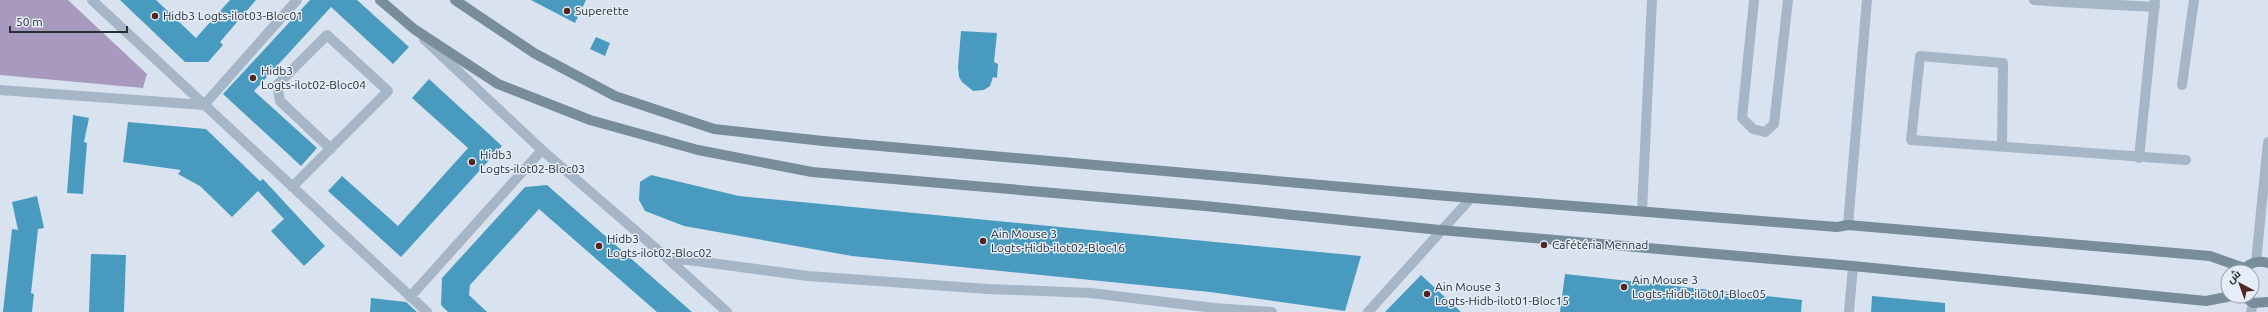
<svg xmlns="http://www.w3.org/2000/svg" width="2268" height="312" viewBox="0 0 2268 312" font-family="Ubuntu,Cairo,sans-serif">
  <style>
    .green { fill: #a89abe }
    .building { fill: #489bbf }
    .lines { fill: none; stroke-linecap: round; stroke-linejoin: round }
    .street { stroke: #a6b6c7; stroke-width: 10 }
    .secondary { stroke: #788c9a; stroke-width: 10 }
    .poi-dot { fill: #52251f; stroke: #e5edf8; stroke-width: 1.5 }
    .labels { text-anchor: middle; stroke-width: 3; stroke-linejoin: round; paint-order: stroke }
    .poi-label { font-size: 12px; fill: #272f33; stroke: #e5edf8; text-anchor: start }
  </style>
  <rect width="100%" height="100%" fill="#d9e3f0"/>
  <!-- green -->
  <path class="green" d="M0 0H68L147 74 143 88 0 75Z"/>
  <!-- building -->
  <path class="building" d="M120 0H156L196 38 230 0H256L220 42 223 45 208 62H185Z
    M310 0H357L409 47 393 64 331 7 254 91 317 148 301 166 223 94Z
    M531 0H586L575 23Z
    M961 31 997 33 994 62 998 64 997 78 993 77 990 86 984 90 973 91 962 82 959 77 958 67Z
    M596 37 610 43 605 56 590 49Z
    M429 79 502 146 401 257 328 191 342 176 398 226 468 148 412 98Z
    M73 115 89 118 84 142 87 143 83 194 67 193Z
    M128 122 206 129 260 181 263 179 325 246 304 266 271 231 284 219 258 191 232 217 200 186 178 174 181 170 123 162Z
    M651 175 739 196 1361 256 1345 311 1210 292 852 256 684 226 645 211 639 200 640 182Z
    M547 185 692 312H657L539 209 470 285 469 295 487 312H448L441 305 442 278 525 187Z
    M37 196 44 228 38 229 31 293 34 294 32 312H3L12 229 18 230 12 202Z
    M91 254 126 255 124 312H89Z
    M1565 274 1802 300 1801 312H1560Z
    M1421 275 1461 312H1385Z
    M1872 296 1945 303V312H1871Z
    M371 298 406 302 417 312H370Z"/>
  <g class="lines">
    <!-- street -->
    <path class="street" d="M92 0 427 312
      M1754 0 1742 118 1753 129 1765 132 1774 124 1788 0
      M2034 0 2061 2 2062 0
      M2061 2 2155 7
      M424 39 542 150 666 257 727 312
      M2182 85 2194 0
      M0 90 204 105 297 0
      M2002 147 2003 63 1920 56 1911 140 2186 160
      M2139 158 2155 0
      M292 187 388 91 327 35 277 85 280 101 331 149
      M1642 211 1652 0
      M1848 225 1867 0
      M666 257 808 276 988 289 1091 293 1214 308 1272 312
      M2256 262 2268 142
      M410 297 542 150
      M1368 312 1471 198
      M1849 312 1853 266
      M2251 312 2253 303"/>
    <!-- secondary -->
    <path class="secondary" d="M380 0 414 29 498 84 590 120 698 150 812 172 1205 206 1440 230 1853 266 2206 301 2232 296
      M455 0 534 53 615 96 714 129 823 141 1447 196 1837 227 1848 225 2210 256 2244 268
      M2241 272C2248 263 2258 260 2268 263
      M2243 296 2253 303 2268 302"/>
  </g>
  <!-- markers -->
  <g class="poi-dot">
    <circle cx="567" cy="11" r="4"/>
    <circle cx="155" cy="16" r="4"/>
    <circle cx="253" cy="78" r="4"/>
    <circle cx="472" cy="162" r="4"/>
    <circle cx="983" cy="241" r="4"/>
    <circle cx="1544" cy="245" r="4"/>
    <circle cx="599" cy="246" r="4"/>
    <circle cx="1624" cy="287" r="4"/>
    <circle cx="1427" cy="294" r="4"/>
  </g>
  <g class="labels">
    <!-- poi labels -->
    <g class="poi-label">
      <text x="575" y="15">Superette</text>
      <text x="163" y="20">Hidb3 Logts-ilot03-Bloc01</text>
      <text x="261" y="75">Hidb3<tspan x="261" dy="14">Logts-ilot02-Bloc04</tspan></text>
      <text x="480" y="159">Hidb3<tspan x="480" dy="14">Logts-ilot02-Bloc03</tspan></text>
      <text x="991" y="238">Ain Mouse 3<tspan x="991" dy="14">Logts-Hidb-ilot02-Bloc16</tspan></text>
      <text x="607" y="243">Hidb3<tspan x="607" dy="14">Logts-ilot02-Bloc02</tspan></text>
      <text x="1552" y="249">Cafétéria Mennad</text>
      <text x="1632" y="284">Ain Mouse 3<tspan x="1632" dy="14">Logts-Hidb-ilot01-Bloc05</tspan></text>
      <text x="1435" y="291">Ain Mouse 3<tspan x="1435" dy="14">Logts-Hidb-ilot01-Bloc15</tspan></text>
    </g>
  </g>
  <!-- north arrow -->
  <g transform="translate(2240 284) rotate(319)"><circle r="19" fill="#e5edf8" stroke="#99a1a9"/>
  <path d="M0-3L7 15L0 10L-7 15Z" fill="#52251f"/>
  <text y="-6" font-size="11" font-weight="bold" text-anchor="middle" fill="#272f33">ش</text>
  </g>
  <!-- scale -->
  <path d="M10 26v6h117v-6" fill="none" stroke="#272f33" stroke-width="2"/>
  <text x="16" y="26" font-size="12" fill="#272f33" stroke="#e5edf8" stroke-width="3" paint-order="stroke">50 m</text>
</svg>
